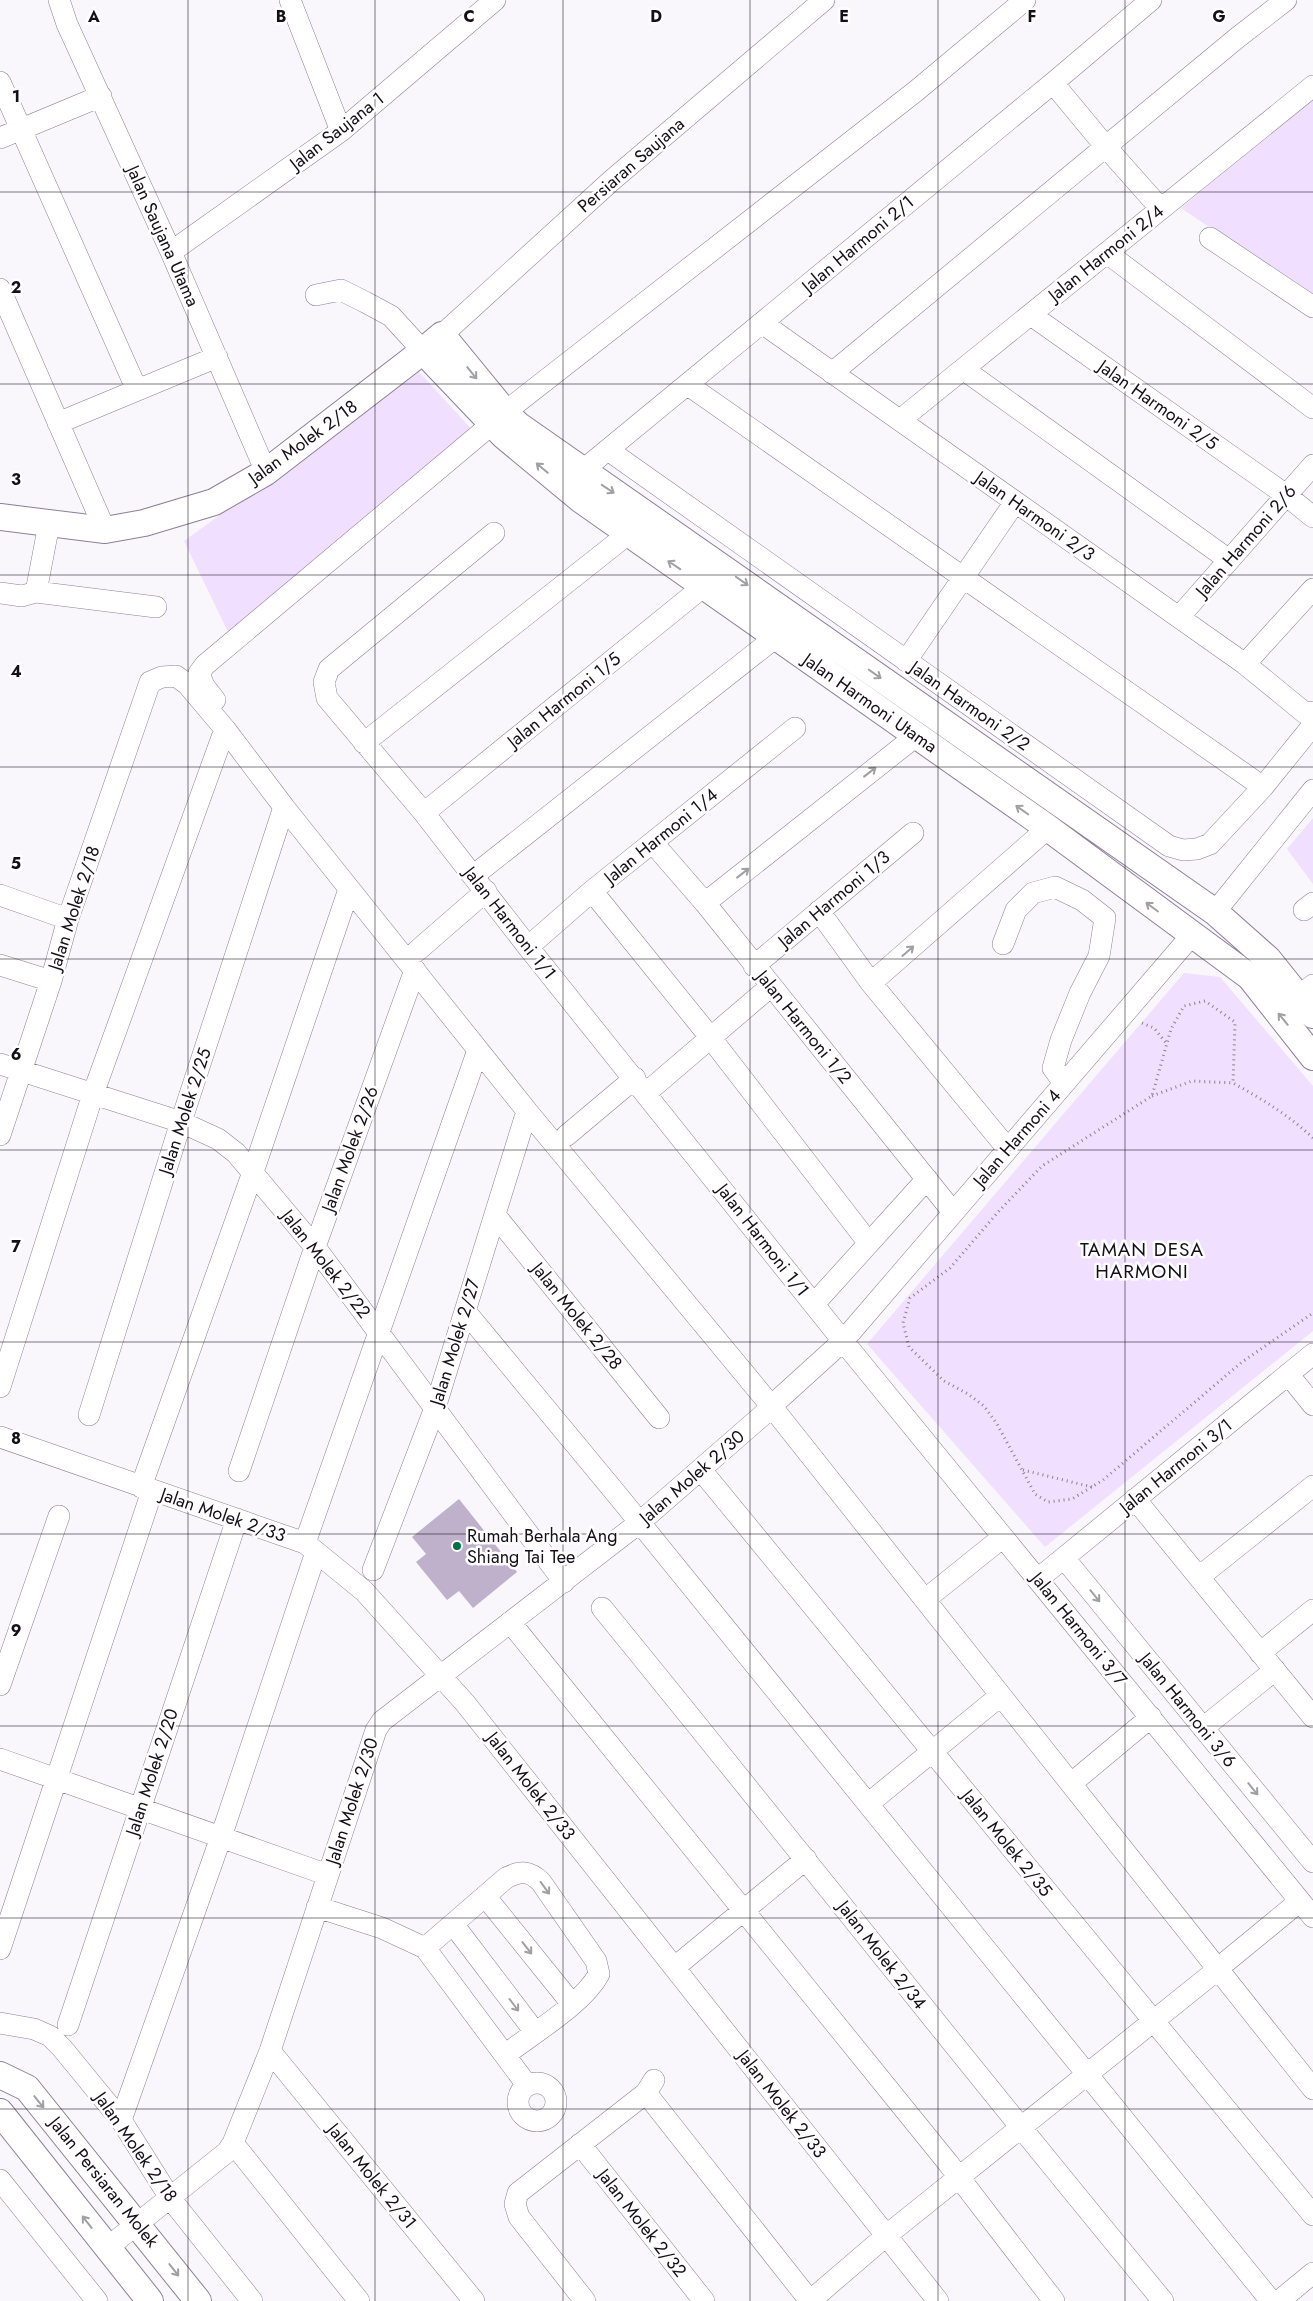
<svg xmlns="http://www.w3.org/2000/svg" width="1313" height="2301" viewBox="0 0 1313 2301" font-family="Jost,sans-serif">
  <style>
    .green { fill: #f0dffe }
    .building { fill: #bfb1cc }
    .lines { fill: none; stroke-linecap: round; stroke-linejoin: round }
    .minor-casing { stroke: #8d7f99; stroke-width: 22 }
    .major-casing { stroke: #8d7f99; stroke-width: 28 }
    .path { stroke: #88848c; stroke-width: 3; stroke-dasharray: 1 4; stroke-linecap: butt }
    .minor { stroke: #fff; stroke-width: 21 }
    .major { stroke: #fff; stroke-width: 26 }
    .oneway { stroke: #a19fa3 }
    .grid { fill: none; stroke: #140f18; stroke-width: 1; stroke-opacity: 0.55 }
    .poi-dot { fill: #056f47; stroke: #fff; stroke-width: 2 }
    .labels { text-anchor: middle; stroke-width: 5; stroke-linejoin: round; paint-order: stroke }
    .street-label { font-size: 18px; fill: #140f18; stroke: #fff }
    .poi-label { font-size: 18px; fill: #140f18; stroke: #fff; text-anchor: start }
    .neighbourhood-label { font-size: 19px; letter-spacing: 1px; fill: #140f18; stroke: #fff }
    .grid-label { font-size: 16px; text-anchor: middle; font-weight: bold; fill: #140f18; stroke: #fff; stroke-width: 5; stroke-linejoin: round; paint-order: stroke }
  </style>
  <rect width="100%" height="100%" fill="#f9f6fc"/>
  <!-- green -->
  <path class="green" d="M1313 98V297L1181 208Z
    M419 372 475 433 231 638 184 541Z
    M1313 818V884L1287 849Z
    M1184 973 1220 977 1313 1086V1331L1045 1547 867 1344Z"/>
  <!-- building -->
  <path class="building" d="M459 1499 517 1572 473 1608 459 1591 447 1600 416 1562 426 1554 412 1537Z"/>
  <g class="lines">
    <defs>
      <path id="minor" d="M59 0 67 24 171 252 266 472
        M290 0 341 131
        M0 82 137 390
        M1053 83 1106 147 1161 209
        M0 138 101 96
        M1210 238 1313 307
        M171 252 341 131 495 0
        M1107 253 1313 408
        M0 289 105 530
        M316 295 341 290 365 302 391 316 423 351
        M1031 315 1286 495 1313 517
        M762 323 1245 664 1305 713 1313 712
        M442 335 611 181 824 0
        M963 369 1229 560
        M832 373 1237 38 1286 0
        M688 385 1263 787
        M505 412 916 91 1025 0
        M900 420 1313 86
        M58 423 217 357
        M608 450 1169 846 1183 850 1197 849 1210 844 1263 787 1313 725
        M571 480 1053 83 1151 0
        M494 533 329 669 324 682 327 698 424 813 528 947 843 1341 1313 1917
        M36 592 156 607
        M0 593 22 596 36 592 49 524
        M1179 617 1313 465
        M906 661 1015 502
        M1245 664 1313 589
        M215 700 204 686 199 673 205 665 492 424
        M364 743 628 534
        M424 813 704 586
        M653 843 705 903 953 1212
        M473 876 776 637
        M592 891 710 1037 868 1242
        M0 895 68 919
        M705 903 916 736
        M1304 910 1313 903
        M819 911 871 983 1007 1148
        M1215 912 1313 790
        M1003 944 1016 910 1033 893 1055 887 1082 900 1105 918 1099 956 1080 993 1061 1040 1053 1068 1064 1083
        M528 947 592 891 795 728
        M417 951 486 891
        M0 965 51 981
        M754 966 913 833
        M871 983 1048 828
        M1298 997 1313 985
        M0 1064 181 1122 218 1139 236 1153 315 1247 564 1582
        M646 1093 771 986
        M0 1135 51 981 68 919 150 682 162 677 176 676 187 684 225 729 284 807 527 1111 772 1407 1313 2089
        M566 1136 635 1078
        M495 1215 659 1418
        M814 1304 927 1179
        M465 1311 619 1497 1271 2301
        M1288 1374 1313 1405
        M0 1387 93 1094 225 729
        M778 1400 843 1341 1191 936
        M89 1415 181 1122 284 807
        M0 1437 305 1543 364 1591 465 1703 938 2301
        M701 1470 1313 2215
        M239 1471 315 1247 415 970
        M141 1487 253 1172 349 889
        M1135 1499 1313 1717
        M305 1543 478 1050
        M1064 1558 1313 1862
        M373 1570 435 1408 527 1111
        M1199 1577 1313 1486
        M1038 1579 1313 1354
        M932 1594 1003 1537
        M602 1608C790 1838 973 2072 1163 2301
        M510 1622 948 2163 1054 2301
        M1260 1653 1313 1610
        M0 1685 59 1516
        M1203 1728 1275 1670
        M0 1759 328 1875
        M1079 1777 1151 1717
        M868 1804 1000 1696
        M485 1896 572 2004
        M317 1907 382 1928 425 1948 527 2085
        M453 1924 535 2032
        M425 1948 506 1878C520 1871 529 1870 541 1882L596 1961 599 1974C583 2004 533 2033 505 2055
        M0 1949 152 1491
        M1227 1961 1300 1901
        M675 1967 806 1859
        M0 2023 34 2029 50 2036 62 2048 121 2120 170 2198 252 2301
        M68 2025 237 1519
        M270 2051 474 2301
        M518 2102a19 19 0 1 1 38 0a19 19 0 1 1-38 0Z
        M646 2093 810 2301
        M121 2120 221 1837 316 1552
        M233 2143 359 2301
        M580 2144 704 2301
        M0 2180 97 2301
        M107 2248 227 2152 233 2143 270 2051 376 1730 382 1721 639 1523 772 1407
        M585 2301 519 2217 515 2204 518 2193 646 2093 654 2080
        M810 2301 887 2235 1217 1970
        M1279 2301 1313 2273"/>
      <path id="major" d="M423 351 504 436 580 499 1048 828 1250 977 1313 1057
        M0 517 105 530 144 523 214 502 266 472 423 351 442 335 505 412 518 425 1215 912 1268 959 1313 1015
        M0 2075 27 2088 198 2301
        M0 2112 150 2301"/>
    </defs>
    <!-- minor casing -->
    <use href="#minor" class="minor-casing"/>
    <!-- major casing -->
    <use href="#major" class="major-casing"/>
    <!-- path -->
    <path class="path" d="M1142 1023 1154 1028 1167 1044
      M1152 1096 1192 1081 1233 1083
      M1313 1138C1290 1116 1262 1099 1233 1083L1235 1022 1205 1001 1184 1006 1171 1029 1152 1096 1042 1166 999 1211 950 1268 910 1298 903 1323 909 1347 944 1381 968 1394 984 1406 997 1424 1035 1494 1048 1502 1072 1499 1103 1480 1242 1362 1313 1313
      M1023 1470 1092 1487"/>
    <!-- minor -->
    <use href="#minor" class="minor"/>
    <!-- major -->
    <use href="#major" class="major"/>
  </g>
  <!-- one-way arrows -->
  <defs><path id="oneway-shaft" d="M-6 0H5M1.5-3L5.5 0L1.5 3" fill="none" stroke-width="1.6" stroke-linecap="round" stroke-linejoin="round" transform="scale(1.25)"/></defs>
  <g class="oneway">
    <use href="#oneway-shaft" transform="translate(472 373) rotate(51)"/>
    <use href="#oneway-shaft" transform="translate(542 468) rotate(-140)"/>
    <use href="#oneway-shaft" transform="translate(608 489) rotate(34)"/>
    <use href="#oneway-shaft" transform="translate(674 565) rotate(-146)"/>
    <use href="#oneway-shaft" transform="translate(742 581) rotate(35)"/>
    <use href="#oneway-shaft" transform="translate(875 674) rotate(35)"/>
    <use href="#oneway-shaft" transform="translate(870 772) rotate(-38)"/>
    <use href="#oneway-shaft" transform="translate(1022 810) rotate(-145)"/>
    <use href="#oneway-shaft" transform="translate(743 873) rotate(-38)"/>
    <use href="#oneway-shaft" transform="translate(1152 907) rotate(-143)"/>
    <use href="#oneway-shaft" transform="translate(908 951) rotate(-41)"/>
    <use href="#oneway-shaft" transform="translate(1283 1019) rotate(-129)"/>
    <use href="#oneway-shaft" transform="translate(1095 1596) rotate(51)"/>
    <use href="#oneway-shaft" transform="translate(1253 1789) rotate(51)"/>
    <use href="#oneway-shaft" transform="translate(545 1888) rotate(54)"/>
    <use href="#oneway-shaft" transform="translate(527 1948) rotate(52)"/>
    <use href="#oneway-shaft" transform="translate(514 2005) rotate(53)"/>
    <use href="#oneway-shaft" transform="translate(39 2102) rotate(51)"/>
    <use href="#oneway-shaft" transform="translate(87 2222) rotate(-128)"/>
    <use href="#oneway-shaft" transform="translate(174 2270) rotate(52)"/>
  </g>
  <!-- grid -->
  <path class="grid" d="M188 0V2301M375 0V2301M563 0V2301M750 0V2301M938 0V2301M1125 0V2301M0 192H1313M0 384H1313M0 575H1313M0 767H1313M0 959H1313M0 1150H1313M0 1342H1313M0 1534H1313M0 1726H1313M0 1918H1313M0 2109H1313"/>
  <!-- markers -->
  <circle class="poi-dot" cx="457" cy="1546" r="5"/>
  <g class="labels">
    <!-- street labels -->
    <g class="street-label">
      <text transform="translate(337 131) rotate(-38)" y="6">Jalan Saujana 1</text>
      <text transform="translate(631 165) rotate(-41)" y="6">Persiaran Saujana</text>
      <text transform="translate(163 236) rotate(66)" y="6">Jalan Saujana Utama</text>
      <text transform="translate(858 244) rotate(-40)" y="6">Jalan Harmoni 2/1</text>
      <text transform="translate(1106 253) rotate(-39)" y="6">Jalan Harmoni 2/4</text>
      <text transform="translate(1158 405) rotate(35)" y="6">Jalan Harmoni 2/5</text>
      <text transform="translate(303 442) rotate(-36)" y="6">Jalan Molek 2/18</text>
      <text transform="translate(1035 516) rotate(35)" y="6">Jalan Harmoni 2/3</text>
      <text transform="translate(1246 541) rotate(-49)" y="6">Jalan Harmoni 2/6</text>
      <text transform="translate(564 700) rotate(-39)" y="6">Jalan Harmoni 1/5</text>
      <text transform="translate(870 703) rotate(35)" y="6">Jalan Harmoni Utama</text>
      <text transform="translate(970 706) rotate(35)" y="6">Jalan Harmoni 2/2</text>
      <text transform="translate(661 836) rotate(-39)" y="6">Jalan Harmoni 1/4</text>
      <text transform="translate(834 899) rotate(-40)" y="6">Jalan Harmoni 1/3</text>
      <text transform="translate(74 908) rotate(-72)" y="6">Jalan Molek 2/18</text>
      <text transform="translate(510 923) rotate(52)" y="6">Jalan Harmoni 1/1</text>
      <text transform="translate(804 1027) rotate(51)" y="6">Jalan Harmoni 1/2</text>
      <text transform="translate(185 1111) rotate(-72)" y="6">Jalan Molek 2/25</text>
      <text transform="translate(1017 1138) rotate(-49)" y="6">Jalan Harmoni 4</text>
      <text transform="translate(350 1149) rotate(-70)" y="6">Jalan Molek 2/26</text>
      <text transform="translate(763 1240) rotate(52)" y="6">Jalan Harmoni 1/1</text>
      <text transform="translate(326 1264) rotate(52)" y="6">Jalan Molek 2/22</text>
      <text transform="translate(577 1316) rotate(51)" y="6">Jalan Molek 2/28</text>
      <text transform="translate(455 1342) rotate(-73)" y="6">Jalan Molek 2/27</text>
      <text transform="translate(1176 1466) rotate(-39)" y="6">Jalan Harmoni 3/1</text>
      <text transform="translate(692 1477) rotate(-41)" y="6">Jalan Molek 2/30</text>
      <text transform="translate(223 1515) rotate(19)" y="6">Jalan Molek 2/33</text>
      <text transform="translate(1079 1629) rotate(51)" y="6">Jalan Harmoni 3/7</text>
      <text transform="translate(1188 1710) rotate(51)" y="6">Jalan Harmoni 3/6</text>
      <text transform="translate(152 1772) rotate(-72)" y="6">Jalan Molek 2/20</text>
      <text transform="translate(531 1786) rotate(52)" y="6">Jalan Molek 2/33</text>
      <text transform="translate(352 1801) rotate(-72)" y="6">Jalan Molek 2/30</text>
      <text transform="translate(1007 1843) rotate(51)" y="6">Jalan Molek 2/35</text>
      <text transform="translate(882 1955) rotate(52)" y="6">Jalan Molek 2/34</text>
      <text transform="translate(782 2104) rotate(52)" y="6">Jalan Molek 2/33</text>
      <text transform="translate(136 2147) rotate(55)" y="6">Jalan Molek 2/18</text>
      <text transform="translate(372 2176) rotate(51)" y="6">Jalan Molek 2/31</text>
      <text transform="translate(104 2182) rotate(51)" y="6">Jalan Persiaran Molek</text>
      <text transform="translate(642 2223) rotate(52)" y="6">Jalan Molek 2/32</text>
    </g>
    <!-- poi labels -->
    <g class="poi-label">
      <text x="467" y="1542">Rumah Berhala Ang<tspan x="467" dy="21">Shiang Tai Tee</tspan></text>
    </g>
    <!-- neighbourhood labels -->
    <g class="neighbourhood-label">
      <text x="1142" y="1256">TAMAN DESA<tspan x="1142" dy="22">HARMONI</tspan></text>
    </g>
  </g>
  <g class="grid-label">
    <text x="94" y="22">A</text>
    <text x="281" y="22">B</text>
    <text x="469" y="22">C</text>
    <text x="656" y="22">D</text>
    <text x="844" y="22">E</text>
    <text x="1032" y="22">F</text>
    <text x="1219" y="22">G</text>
    <text x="16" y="102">1</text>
    <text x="16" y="293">2</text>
    <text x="16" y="485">3</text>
    <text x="16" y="677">4</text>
    <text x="16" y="869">5</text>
    <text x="16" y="1060">6</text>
    <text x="16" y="1252">7</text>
    <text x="16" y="1444">8</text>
    <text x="16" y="1636">9</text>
  </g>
</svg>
